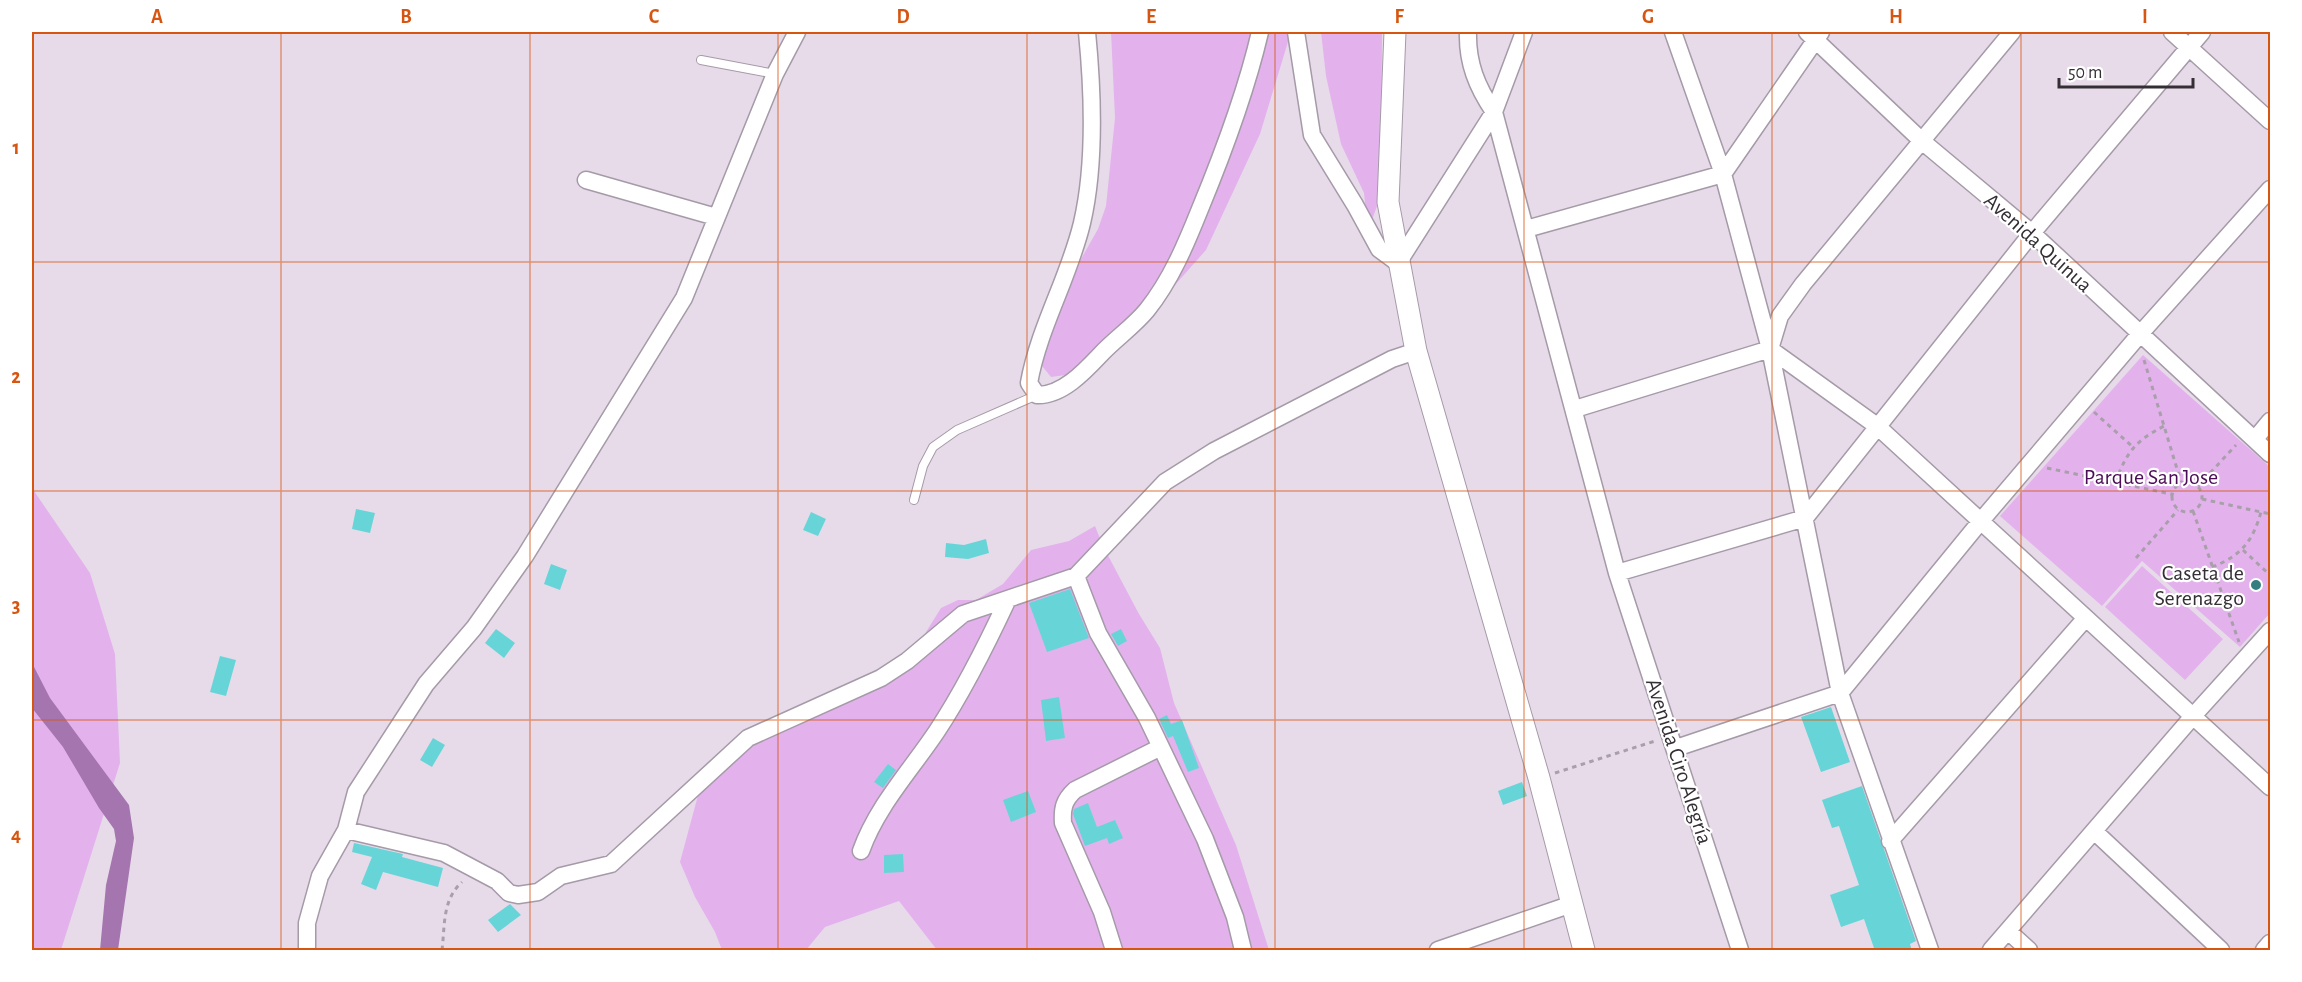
<svg xmlns="http://www.w3.org/2000/svg" width="2302" height="982" viewBox="0 0 2302 982" font-family="'Alegreya Sans',sans-serif">
  <style>
    .green { fill: #e3b2ed }
    .water { fill: #a575af }
    .building { fill: #67d5d7 }
    .lines { fill: none; stroke-linecap: round; stroke-linejoin: round }
    .service-casing { stroke: #a59aa8; stroke-width: 10 }
    .minor-casing { stroke: #a59aa8; stroke-width: 19 }
    .tertiary-casing { stroke: #a59aa8; stroke-width: 23 }
    .path { stroke: #a89faa; stroke-width: 3; stroke-dasharray: 4.5 4.5; stroke-linecap: butt }
    .service { stroke: #fff; stroke-width: 8 }
    .minor { stroke: #fff; stroke-width: 16 }
    .tertiary { stroke: #fff; stroke-width: 21 }
    .grid { fill: none; stroke: #d65510; stroke-width: 1.5; stroke-opacity: 0.55 }
    .poi-dot { fill: #357e80; stroke: #fff; stroke-width: 2 }
    .labels { text-anchor: middle; stroke-width: 4.5; stroke-linejoin: round; paint-order: stroke }
    .street-label { font-size: 22px; fill: #342f35; stroke: #fff }
    .park-label { font-size: 22px; fill: #4c0d57; stroke: #fff }
    .poi-label { font-size: 22px; fill: #342f35; stroke: #fff; text-anchor: end }
    .neatline { fill: none; stroke: #d65510; stroke-width: 2 }
    .grid-label { font-size: 20px; text-anchor: middle; font-weight: bold; fill: #d65510 }
  </style>
  <rect width="100%" height="100%" fill="#e7dbea"/>
  <!-- green -->
  <path class="green" d="M1111 32H1291L1260 134 1206 250 1143 321 1080 373 1051 377 1038 361 1077 266 1098 229 1106 206 1115 118Z
    M1321 32H1382L1381 195 1368 231 1364 193 1341 144 1326 76Z
    M2143 355 2270 467V613L2240 647 2142 561 2102 606 2000 516Z
    M32 488 90 573 115 654 120 763 61 950H32Z
    M1095 526 1103 546 1139 614 1160 648 1174 703 1236 845 1269 950H937L899 901 825 927 806 950H722L715 932 695 897 680 862 700 788 729 754 905 654 921 640 941 608 958 600H976L1003 584 1031 550 1069 541Z
    M2142 566 2223 639 2185 680 2105 607Z"/>
  <!-- water -->
  <path class="water" d="M32 663 50 698 129 805 134 838 118 950H100L106 885 116 841 114 829 99 808 63 747 32 708Z"/>
  <!-- building -->
  <path class="building" d="M356 509 375 513 370 533 352 529Z
    M811 512 826 519 818 536 803 530Z
    M986 539 989 553 968 559 945 557 946 543 964 545Z
    M551 564 567 570 560 590 544 584Z
    M1070 589 1089 638 1047 652 1029 603Z
    M496 629 515 643 504 658 485 643Z
    M1121 629 1127 641 1118 646 1111 634Z
    M220 656 236 660 226 696 210 692Z
    M1059 697 1065 738 1046 741 1041 700Z
    M1831 707 1850 762 1821 772 1801 717Z
    M1167 715 1171 724 1182 720 1199 768 1188 772 1173 736 1168 738 1159 719Z
    M433 738 445 745 432 767 420 760Z
    M888 764 896 770 883 788 874 782Z
    M1522 782 1527 796 1503 805 1498 791Z
    M1862 786 1916 941 1910 944 1912 951H1875L1864 919 1841 927 1830 895 1859 885 1839 826 1832 828 1822 800Z
    M1028 791 1036 812 1011 822 1003 800Z
    M1088 803 1097 827 1115 820 1123 838 1109 844 1107 838 1085 846 1073 814 1074 809Z
    M354 843 403 854 402 857 443 868 438 887 383 872 376 890 361 884 372 857 352 852Z
    M903 854 904 872 884 873V855Z
    M510 904 521 915 498 932 488 920Z"/>
  <g class="lines">
    <defs>
      <path id="service" d="M701 60 775 74
        M914 500 923 466 933 447 957 430 1037 395"/>
      <path id="minor" d="M1087 32C1093 93 1096 163 1082 223 1069 278 1039 327 1029 383L1037 395C1062 396 1085 371 1101 354 1115 339 1134 326 1147 310 1171 280 1186 244 1200 209 1224 151 1246 92 1260 32
        M1296 32 1312 135 1355 205 1379 249 1398 263 1494 112 1524 32
        M1468 32C1467 63 1477 87 1494 112L1617 573 1740 950
        M1673 32 1723 174 1770 349 1840 693 1930 950
        M1807 32 1923 142 2032 233 2270 454
        M2172 32 2270 121
        M586 180 716 217
        M1526 229 1723 174 1821 32
        M1770 349 1877 426 2270 787
        M1770 349 1780 316 1803 284 2012 32
        M1575 409 1770 349
        M2255 439 2270 421
        M1617 573 1805 518 2032 233 2202 32
        M1076 576 1098 633 1147 718 1205 839 1235 917 1243 950
        M1676 748 1840 693 1980 522 2140 334 2270 189
        M346 830 444 853 497 881 509 893 518 895 538 892 561 876 611 864 748 738 881 678 907 661 963 614 1076 576 1165 482 1214 451 1392 359 1416 351
        M2094 831 2221 950
        M1890 841 2085 619
        M861 851C877 806 911 770 937 731 964 690 986 646 1007 601
        M2008 931 2029 950
        M307 950V923L320 876 346 830 356 792 426 684 474 628 525 556 684 298 775 74 797 32
        M1114 950 1102 912 1063 823C1062 808 1064 800 1075 790L1161 747
        M1438 950 1572 904
        M1991 950 2194 715 2270 631
        M2264 950 2270 943"/>
      <path id="tertiary" d="M1395 32 1388 202 1416 351 1539 778 1584 950"/>
    </defs>
    <!-- service casing -->
    <use href="#service" class="service-casing"/>
    <!-- minor casing -->
    <use href="#minor" class="minor-casing"/>
    <!-- tertiary casing -->
    <use href="#tertiary" class="tertiary-casing"/>
    <!-- path -->
    <path class="path" d="M2144 360 2181 482
      M2094 412 2133 447
      M2047 468 2171 494
      M2172 497a15 15 0 1 1 30 0a15 15 0 1 1-30 0Z
      M2115 482C2128 451 2134 442 2164 426
      M2198 486 2236 445
      M2202 499 2270 514
      M2193 511 2239 642
      M2243 550 2270 575
      M2136 558 2178 510
      M2212 567C2241 556 2253 541 2261 512
      M1555 773 1655 741
      M442 950C445 926 442 900 462 882"/>
    <!-- service -->
    <use href="#service" class="service"/>
    <!-- minor -->
    <use href="#minor" class="minor"/>
    <!-- tertiary -->
    <use href="#tertiary" class="tertiary"/>
  </g>
  <!-- grid -->
  <path class="grid" d="M281 32V950M530 32V950M778 32V950M1027 32V950M1275 32V950M1524 32V950M1772 32V950M2021 32V950M32 262H2270M32 491H2270M32 720H2270"/>
  <!-- markers -->
  <circle class="poi-dot" cx="2256" cy="585" r="6"/>
  <g class="labels">
    <!-- street labels -->
    <g class="street-label">
      <text transform="translate(2039 242) rotate(42)" y="8">Avenida Quinua</text>
      <text transform="translate(1680 761) rotate(72)" y="8">Avenida Ciro Alegría</text>
    </g>
    <!-- park labels -->
    <g class="park-label">
      <text x="2151" y="484">Parque San Jose</text>
    </g>
    <!-- poi labels -->
    <g class="poi-label">
      <text x="2244" y="580">Caseta de<tspan x="2244" dy="25">Serenazgo</tspan></text>
    </g>
  </g>
  <!-- border -->
  <rect width="2302" height="982" fill="none" stroke="#ffffff" stroke-width="66"/>
  <!-- scale -->
  <path d="M2059 78v9h134v-9" fill="none" stroke="#342f35" stroke-width="3"/>
  <text x="2068" y="78" font-size="18" fill="#342f35" stroke="#ffffff" stroke-width="4.5" paint-order="stroke">50 m</text>
  <rect x="33" y="33" width="2236" height="916" class="neatline"/>
  <g class="grid-label">
    <text x="157" y="23">A</text>
    <text x="406" y="23">B</text>
    <text x="654" y="23">C</text>
    <text x="903" y="23">D</text>
    <text x="1151" y="23">E</text>
    <text x="1399" y="23">F</text>
    <text x="1648" y="23">G</text>
    <text x="1896" y="23">H</text>
    <text x="2145" y="23">I</text>
    <text x="16" y="154">1</text>
    <text x="16" y="383">2</text>
    <text x="16" y="612">3</text>
    <text x="16" y="841">4</text>
  </g>
</svg>
